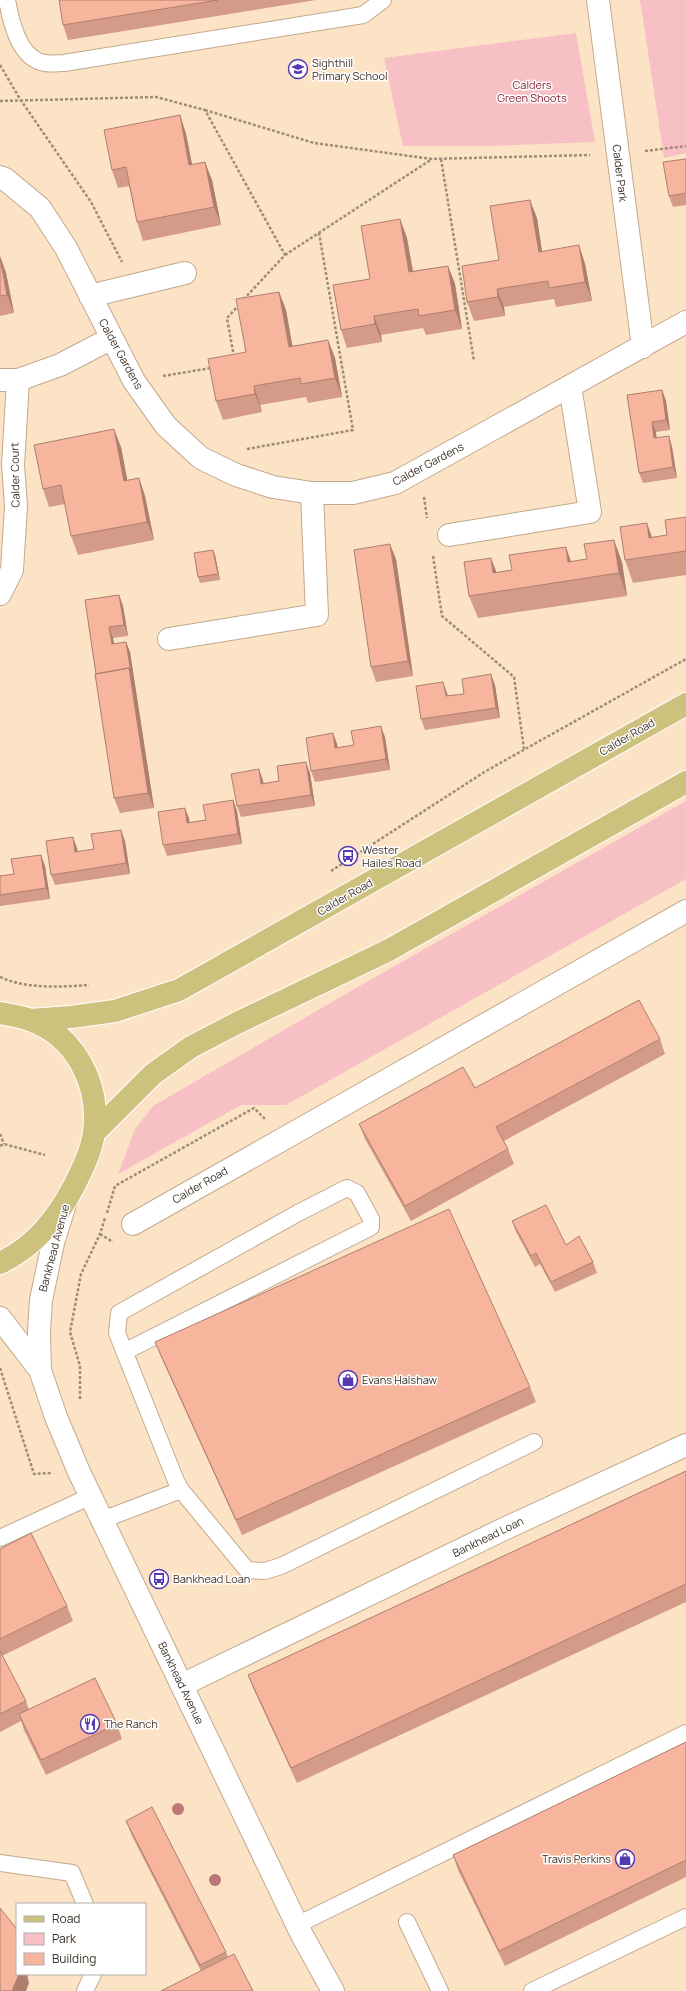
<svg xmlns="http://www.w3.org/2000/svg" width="686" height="1991" viewBox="0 0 686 1991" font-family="Manrope,sans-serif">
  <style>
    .green { fill: #f7c0c5 }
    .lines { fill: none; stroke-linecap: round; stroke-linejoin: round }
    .service-casing { stroke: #c2a98d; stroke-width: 18 }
    .minor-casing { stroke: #c2a98d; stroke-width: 24 }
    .tertiary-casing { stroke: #c2a98d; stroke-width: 24 }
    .primary-casing { stroke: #fff; stroke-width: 24 }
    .path { stroke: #9e8c78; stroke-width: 2.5; stroke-dasharray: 3 2; stroke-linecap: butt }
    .service { stroke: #fff; stroke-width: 16 }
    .minor { stroke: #fff; stroke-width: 22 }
    .tertiary { stroke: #fff; stroke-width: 22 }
    .primary { stroke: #cdc17e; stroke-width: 22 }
    .tree { fill: #bb7877 }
    .wall { fill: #d49c88 }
    .shaded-wall { fill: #ad7f6f }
    .building { fill: #f7b59e; stroke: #ad7f6f }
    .labels { text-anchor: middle; stroke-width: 3; stroke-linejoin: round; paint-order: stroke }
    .poi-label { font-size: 11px; fill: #3c3227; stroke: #fff; text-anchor: start }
    .park-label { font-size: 11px; fill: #852037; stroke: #fff }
    .street-label { font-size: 11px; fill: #3c3227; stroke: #fff }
  </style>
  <rect width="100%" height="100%" fill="#fde3c6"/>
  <!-- green -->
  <path class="green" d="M640 0H686V153L664 158Z
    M576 33 595 142 487 146H403L384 58Z
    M686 801V879L286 1105H241L118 1174 135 1129 153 1106 363 984Z"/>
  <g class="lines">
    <defs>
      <path id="service" d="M7 0C11 22 19 59 45 63 51 64 58 63 64 63L363 15 383 0
        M181 1490 247 1570 265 1571 281 1566 534 1442
        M102 1520 181 1490 176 1481 117 1333 119 1313 298 1213 347 1188 357 1193 371 1219V1227L124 1352
        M0 1538 91 1496
        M0 1863 72 1873 85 1904
        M407 1922 440 1991
        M297 1925 686 1733
        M85 1991 93 1974
        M532 1991 686 1917"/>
      <path id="minor" d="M598 0 643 347
        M0 177 5 179 40 208 66 248 134 381 166 426 201 458 236 475 273 487 312 493H353L395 483 686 322
        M90 296 185 273
        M0 380H18L60 365 112 338
        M449 535 590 512 570 386
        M0 594 12 570 16 506 13 465 18 380
        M169 639 317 615 312 493
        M133 1224 686 911
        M182 1685 504 1529 686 1445"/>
      <path id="tertiary" d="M65 1204 53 1243 41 1300 39 1331 40 1370 56 1417 79 1472 302 1935 333 1991
        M0 1318 40 1370"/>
      <path id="primary" d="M0 1013C10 1015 20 1016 30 1020 76 1036 100 1085 94 1132 92 1150 82 1170 74 1186 56 1220 35 1246 0 1263
        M30 1020 71 1017 115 1011 179 990 686 704
        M94 1133 153 1074 191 1047 237 1023 389 950 686 782"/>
    </defs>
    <!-- service casing -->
    <use href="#service" class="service-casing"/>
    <!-- minor casing -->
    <use href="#minor" class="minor-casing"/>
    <!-- tertiary casing -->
    <use href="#tertiary" class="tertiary-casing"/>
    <!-- primary casing -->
    <use href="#primary" class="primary-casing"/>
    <!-- path -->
    <path class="path" d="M0 65 20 99 91 202 122 262
      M0 101 156 97 205 110 285 255 243 300
      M205 110 314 143 432 159 590 155
      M645 151 686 146
      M441 159 474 361
      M285 255 432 159
      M234 357 227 318 239 305
      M163 376 211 368
      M247 449 353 430 319 233
      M424 497 427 518
      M433 556 442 616 514 677 524 749
      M331 871 486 771 686 659
      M0 977C26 989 60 987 89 985
      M0 1134 4 1144
      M0 1146 4 1144 45 1155
      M107 1213 115 1186 254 1108 265 1119
      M100 1234 113 1242
      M0 1368 34 1474 51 1473
      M80 1399V1366L70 1332 81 1274 100 1234 105 1218"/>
    <!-- service -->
    <use href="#service" class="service"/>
    <!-- minor -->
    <use href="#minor" class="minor"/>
    <!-- tertiary -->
    <use href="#tertiary" class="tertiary"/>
    <!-- primary -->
    <use href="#primary" class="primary"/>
  </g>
  <!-- trees -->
  <g class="tree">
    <circle cx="178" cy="1809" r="6"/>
    <circle cx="215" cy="1880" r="6"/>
  </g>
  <!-- wall -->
  <path class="wall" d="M59 0H316L68 40 63 25Z
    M180 115 186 134 192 165 212 180 221 225 143 241 137 222 129 186 118 188 112 170Z
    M686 159V205L673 207 669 196Z
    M537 218 542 252 579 245 585 264 592 301 556 307 554 299 504 307 505 316 474 321 467 302 499 260Z
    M400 219 407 238 413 271 448 266 455 284 462 329 426 335 423 328 381 335 382 342 347 348 341 330 370 279Z
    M0 256 6 273 14 313 0 316Z
    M279 292 286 310 292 346 328 340 335 358 342 397 308 403 306 397 260 405 262 412 223 420 216 401 246 352Z
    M662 390 666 401 670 430 656 432V438L669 436 672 447 677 478 643 483 639 473 627 395Z
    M121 447 127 480 139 478 145 496 154 540 78 555 71 536 65 504 49 507 43 489Z
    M686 517V575L633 583 625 560 652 537 667 535Z
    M213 550 215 555 220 580 200 583 198 577Z
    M396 559 413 676 376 682 371 667Z
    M571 561 622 562 627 596 478 618 469 596 497 573Z
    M119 595 123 606 128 636 113 638 114 644 126 642 130 652 154 808 120 813 114 798 85 600Z
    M495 685 500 718 425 730 421 719 447 693 448 696 464 694Z
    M333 733 337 744 338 748 354 745 385 737 390 770 315 782 311 771Z
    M310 773 315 806 241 817 237 806 263 780V784L279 781Z
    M233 800 237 811 242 844 167 856 163 845 189 818V822L206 820Z
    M125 841 130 874 55 885 51 875 77 848 78 852 94 849Z
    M45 866 50 899 0 906V876L14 874Z
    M660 1039 665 1054 504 1141 508 1149 514 1164 411 1221 365 1139 359 1124 475 1088Z
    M512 1221 566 1245 593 1262 597 1273 555 1292 540 1264 535 1267 516 1232Z
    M155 1342 530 1387 536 1402 242 1535 161 1357Z
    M686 1471V1602L297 1783 254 1690 248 1675Z
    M0 1549 67 1606 73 1621 2 1656 26 1701 29 1710 117 1724 122 1739 46 1775 24 1730 21 1721 0 1732Z
    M686 1742V1877L505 1966 458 1870 453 1855Z
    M126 1821 226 1952 228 1957 201 1971 132 1836Z"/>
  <!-- shaded-wall -->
  <path class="shaded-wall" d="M180 115 186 134 196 184 189 165Z
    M205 162 212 180 221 225 214 207Z
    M530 200 537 218 545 271 539 252Z
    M400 219 407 238 416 290 409 272Z
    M579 245 585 264 592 301 585 282Z
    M0 256 6 273 14 313 7 295Z
    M448 266 455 284 462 329 455 310Z
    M497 289 504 307 505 316 498 297Z
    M279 292 286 310 296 365 289 347Z
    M374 316 381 335 382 342 375 324Z
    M328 340 335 358 342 397 335 378Z
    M254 386 260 405 262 412 255 394Z
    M662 390 666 401 670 430 666 420Z
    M652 422 656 432 658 449 654 438Z
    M114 429 121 447 131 499 124 481Z
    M669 436 672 447 677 478 673 467Z
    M139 478 145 496 154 540 147 522Z
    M647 523 655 546 649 538Z
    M614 540 622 562 627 596 619 573Z
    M390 544 396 559 413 676 408 661Z
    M566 547 574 570 568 562Z
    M213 550 215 555 220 580 218 574Z
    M491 558 500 581 493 573Z
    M119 595 123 606 128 636 124 625Z
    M109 627 113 638 116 655 112 644Z
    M126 642 130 652 154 808 148 793 129 668Z
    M491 674 495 685 500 718 496 708Z
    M443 682 447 693 450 707 446 696Z
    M381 726 385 737 390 770 386 759Z
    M333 733 337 744 339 759 335 748Z
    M306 762 310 773 315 806 311 795Z
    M259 769 263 780 265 795 261 784Z
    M233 800 237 811 242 844 238 834Z
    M185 808 189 818 191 833 187 823Z
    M121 830 125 841 130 874 126 863Z
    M73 837 77 848 79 863 75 852Z
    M41 855 45 866 50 899 46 888Z
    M19 1974H27L29 1983 26 1991H12Z"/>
  <!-- building -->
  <path class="building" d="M59 0H218L63 25Z
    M180 115 189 165 205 162 214 207 137 222 126 167 112 170 104 130Z
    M686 159V193L669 196 663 162Z
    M530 200 539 252 579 245 585 282 549 288 548 281 497 289 498 297 467 302 462 266 499 260 490 206Z
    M400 219 409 272 448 266 455 310 419 316 418 309 374 316 375 324 341 330 333 285 370 279 361 226Z
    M0 258 7 295 0 296Z
    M279 292 289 347 328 340 335 378 301 384 300 378 254 386 255 394 216 401 208 359 246 352 236 299Z
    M662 390 666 420 652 422 654 438 669 436 673 467 639 473 627 395Z
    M114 429 124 481 139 478 147 522 71 536 61 485 43 489 34 445Z
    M686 517V551L625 560 620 527 647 523 649 538 667 535 665 520Z
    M614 540 619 573 469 596 464 562 491 558 493 573 512 570 509 555 566 547 568 562 587 559 584 544Z
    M390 544 408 661 371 667 354 550Z
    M213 550 218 574 198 577 194 553Z
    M119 595 124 625 109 627 112 644 126 642 131 673 129 668 96 674 85 600Z
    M129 668 148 793 114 798 95 674Z
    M491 674 496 708 421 719 416 686 443 682 446 696 464 694 462 679Z
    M381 726 386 759 311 771 306 738 333 733 335 748 354 745 351 731Z
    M306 762 311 795 237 806 231 774 259 769 261 784 279 781 277 766Z
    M233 800 238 834 163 845 158 812 185 808 187 823 206 820 203 805Z
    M121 830 126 863 51 875 46 841 73 837 75 852 94 849 91 834Z
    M41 855 46 888 0 895V876L14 874 11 859Z
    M639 1000 660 1039 496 1127 508 1149 405 1206 359 1124 463 1067 475 1088Z
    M546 1205 566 1245 579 1236 593 1262 551 1282 536 1253 531 1256 512 1221Z
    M449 1209 530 1387 236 1520 155 1342Z
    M686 1471V1584L291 1768 248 1675Z
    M31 1533 67 1606 0 1639V1549Z
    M0 1651 26 1701 0 1714Z
    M95 1678 117 1724 41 1760 19 1714Z
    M686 1742V1860L499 1951 453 1855Z
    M152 1807 226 1952 200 1965 126 1821Z
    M0 1908 16 1928 17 1934V1974H19L12 1991H0Z
    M234 1954 253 1991H161Z"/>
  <!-- icons -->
  <defs>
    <symbol id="school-ring" viewBox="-11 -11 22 22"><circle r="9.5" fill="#fff" stroke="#543ab2" stroke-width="1.5"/><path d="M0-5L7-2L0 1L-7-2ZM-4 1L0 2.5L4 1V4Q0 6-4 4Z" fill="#543ab2"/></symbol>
    <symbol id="bus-ring" viewBox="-11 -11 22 22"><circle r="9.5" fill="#fff" stroke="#543ab2" stroke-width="1.5"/><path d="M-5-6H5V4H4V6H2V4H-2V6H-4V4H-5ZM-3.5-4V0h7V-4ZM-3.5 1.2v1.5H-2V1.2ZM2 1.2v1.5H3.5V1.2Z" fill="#543ab2"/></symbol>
    <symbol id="shop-ring" viewBox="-11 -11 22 22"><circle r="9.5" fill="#fff" stroke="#543ab2" stroke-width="1.5"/><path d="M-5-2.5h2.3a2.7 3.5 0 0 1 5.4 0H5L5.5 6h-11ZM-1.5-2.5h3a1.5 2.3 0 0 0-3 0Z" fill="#543ab2"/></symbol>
    <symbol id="restaurant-ring" viewBox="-11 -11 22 22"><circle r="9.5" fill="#fff" stroke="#543ab2" stroke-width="1.5"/><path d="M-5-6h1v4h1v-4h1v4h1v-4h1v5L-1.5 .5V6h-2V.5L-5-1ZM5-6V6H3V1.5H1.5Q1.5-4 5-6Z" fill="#543ab2"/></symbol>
  </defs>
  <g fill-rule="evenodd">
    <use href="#school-ring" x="287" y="58" width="22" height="22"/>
    <use href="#bus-ring" x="337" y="845" width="22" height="22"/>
    <use href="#shop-ring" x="337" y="1369" width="22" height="22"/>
    <use href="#bus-ring" x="148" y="1568" width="22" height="22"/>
    <use href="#restaurant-ring" x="79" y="1713" width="22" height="22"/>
    <use href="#shop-ring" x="614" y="1848" width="22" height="22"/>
  </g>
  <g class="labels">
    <!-- poi labels -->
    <g class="poi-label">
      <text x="312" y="67">Sighthill<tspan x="312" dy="13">Primary School</tspan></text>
      <text x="362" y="854">Wester<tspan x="362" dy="13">Hailes Road</tspan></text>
      <text x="362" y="1384">Evans Halshaw</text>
      <text x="173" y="1583">Bankhead Loan</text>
      <text x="104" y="1728">The Ranch</text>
      <text x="611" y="1863" text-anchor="end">Travis Perkins</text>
    </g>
    <!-- park labels -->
    <g class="park-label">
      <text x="532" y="89">Calders<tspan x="532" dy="13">Green Shoots</tspan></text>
    </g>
    <!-- street labels -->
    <g class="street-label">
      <text transform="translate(620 173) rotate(83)" y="4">Calder Park</text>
      <text transform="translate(121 354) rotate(61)" y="4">Calder Gardens</text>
      <text transform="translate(428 464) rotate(-28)" y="4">Calder Gardens</text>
      <text transform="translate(15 475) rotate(-91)" y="4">Calder Court</text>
      <text transform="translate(627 737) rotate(-30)" y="4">Calder Road</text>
      <text transform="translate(345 897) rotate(-30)" y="4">Calder Road</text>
      <text transform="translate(200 1185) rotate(-30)" y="4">Calder Road</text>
      <text transform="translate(54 1248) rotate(-75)" y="4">Bankhead Avenue</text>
      <text transform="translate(488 1537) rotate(-26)" y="4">Bankhead Loan</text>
      <text transform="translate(181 1683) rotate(64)" y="4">Bankhead Avenue</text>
    </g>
  </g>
  <!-- legend -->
  <rect x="16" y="1903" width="130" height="72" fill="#ffffff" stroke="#b1ada9"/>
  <rect x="24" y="1916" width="20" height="6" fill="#cdc17e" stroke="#b1ada9"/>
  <text x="52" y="1923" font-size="12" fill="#3c3227">Road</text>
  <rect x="24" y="1933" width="20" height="12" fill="#f7c0c5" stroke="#b1ada9"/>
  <text x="52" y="1943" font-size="12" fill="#3c3227">Park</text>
  <rect x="24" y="1953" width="20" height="12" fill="#f7b59e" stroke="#b1ada9"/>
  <text x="52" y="1963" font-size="12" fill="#3c3227">Building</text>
</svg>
